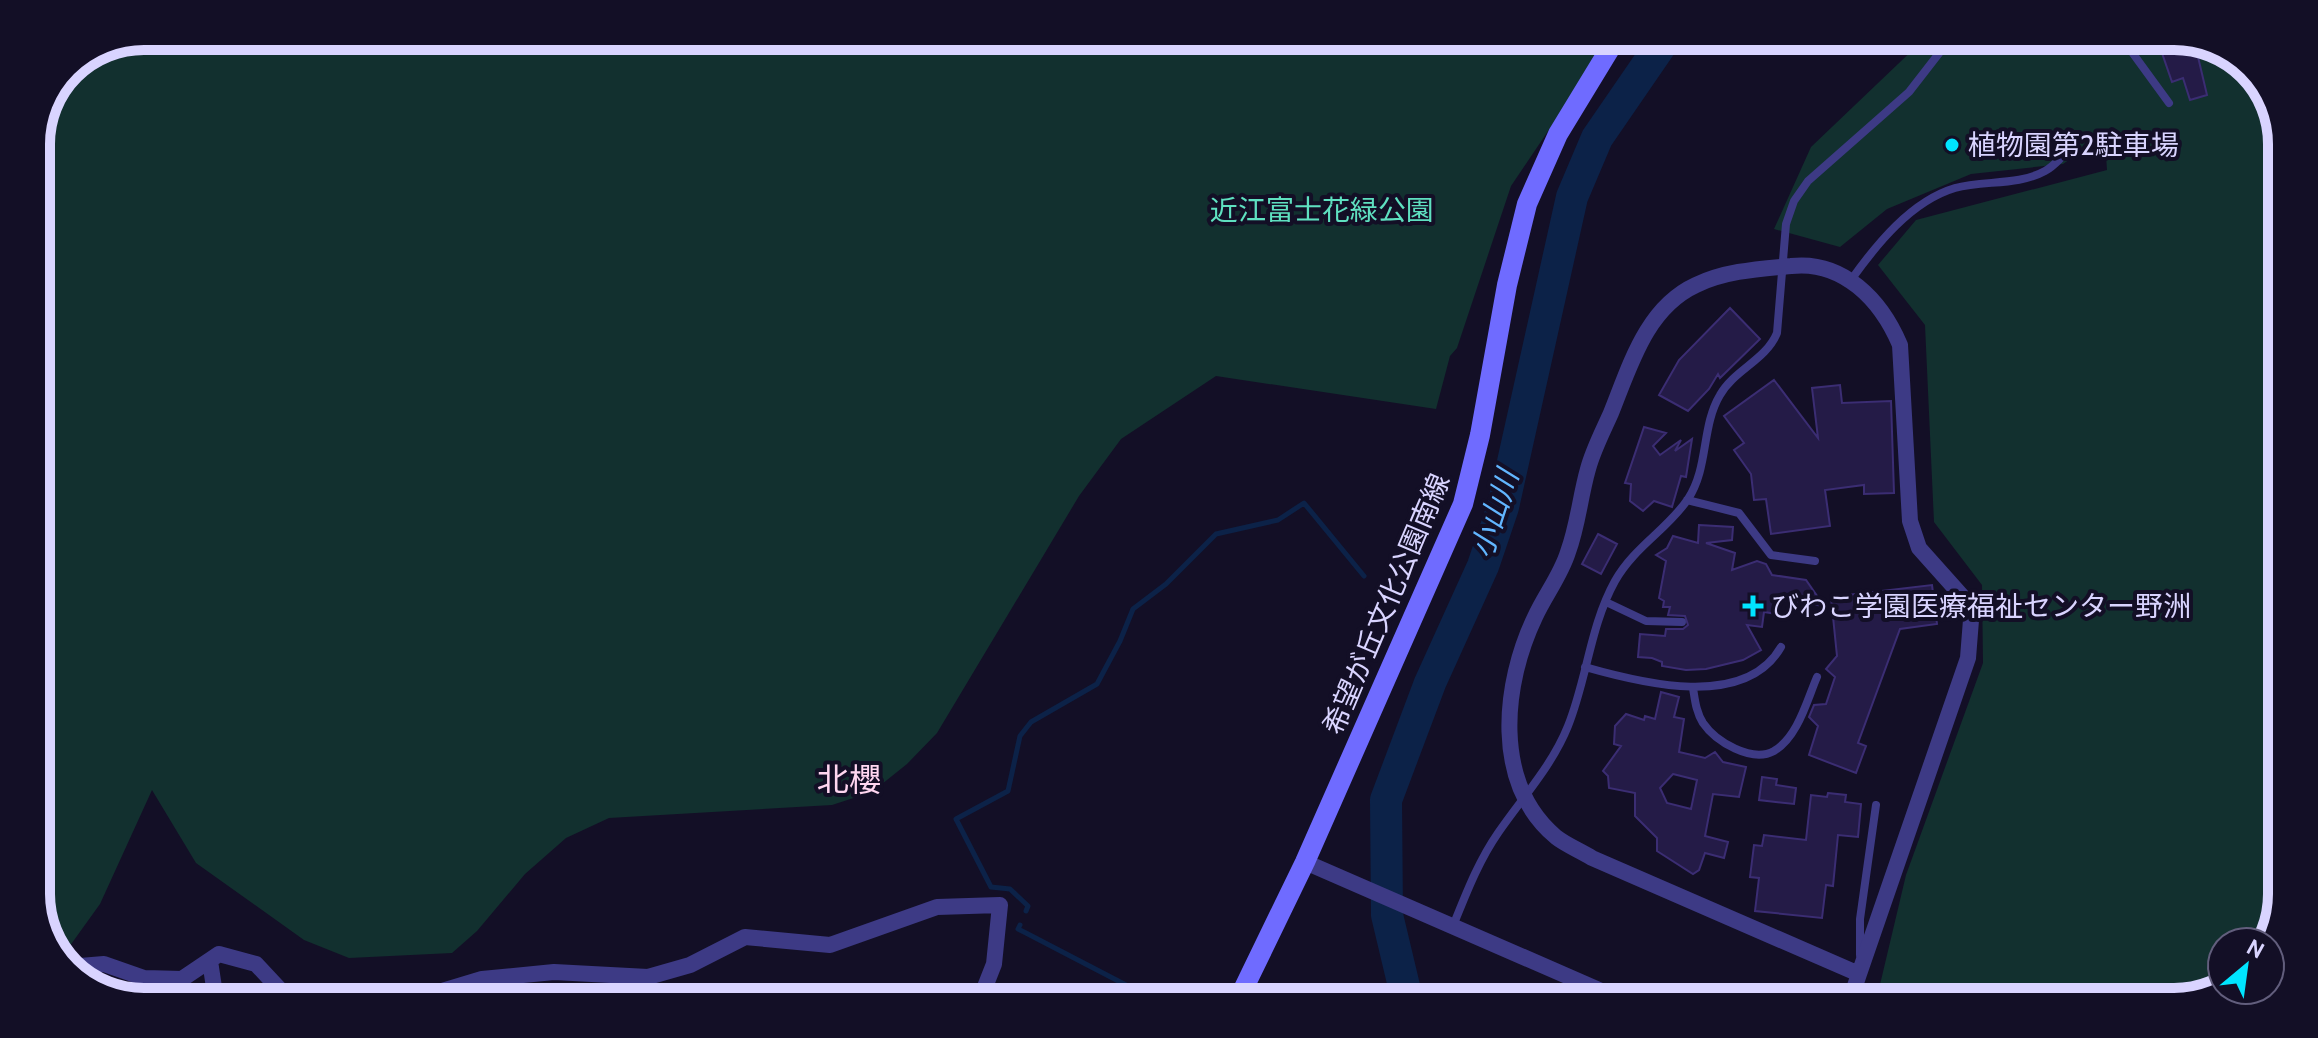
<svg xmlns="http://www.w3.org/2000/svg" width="2318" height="1038" viewBox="0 0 2318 1038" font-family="Cabin,'Noto Sans JP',sans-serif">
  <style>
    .green { fill: #12302f }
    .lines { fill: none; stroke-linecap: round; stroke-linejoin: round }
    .stream { stroke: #0c2248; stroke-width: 5 }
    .river { stroke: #0c2248; stroke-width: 32 }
    .building { fill: #241b47; stroke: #3b2d73; stroke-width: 2; fill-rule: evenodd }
    .service { stroke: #3d3a85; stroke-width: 8 }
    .minor { stroke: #3d3a85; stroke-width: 16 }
    .secondary { stroke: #6f6bff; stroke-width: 20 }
    .poi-dot { fill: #00e5ff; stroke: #130f26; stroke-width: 3 }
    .labels { text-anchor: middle; stroke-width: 8; stroke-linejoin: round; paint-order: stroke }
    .poi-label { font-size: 28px; fill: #d9d4ff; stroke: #130f26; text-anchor: start }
    .park-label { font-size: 28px; fill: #5fe0c0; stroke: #130f26 }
    .street-label { font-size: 28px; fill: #d9d4ff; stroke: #130f26 }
    .water-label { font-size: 30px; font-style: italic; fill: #62b6ff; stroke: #130f26 }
    .quarter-label { font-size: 32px; fill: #ffd6f0; stroke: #130f26 }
    .rim { fill: none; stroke: #d9d4ff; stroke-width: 10 }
  </style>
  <rect width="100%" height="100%" fill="#130f26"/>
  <!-- green -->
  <path class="green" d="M144 36 1608 42 1511 186 1457 348 1450 356 1436 409 1216 376 1121 439 1079 496 937 733 907 764 872 792 832 805 609 818 566 838 525 874 477 931 452 953 349 958 304 940 196 863 152 790 100 904 59 961 36 902V137L68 67Z
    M1920 43 2216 44 2264 84 2282 137 2274 936 2269 942H2222V988L2175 1002 1980 1001 1878 993 1906 875 1983 663 1982 585 1934 522 1925 325 1878 265 1916 220 2107 170 2105 140 2096 141 2063 164 1971 174 1887 209 1840 247 1774 229 1811 147Z"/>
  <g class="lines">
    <!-- stream -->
    <path class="stream" d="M1026 911 1028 906 1010 889 991 887 956 819 1008 791 1020 736 1031 722 1097 684 1120 641 1133 609 1166 584 1216 534 1278 520 1304 503 1364 576
      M1020 925 1018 929 1026 933 1151 998"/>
    <!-- river -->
    <path class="river" d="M1407 999 1387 915 1386 800 1430 683 1483 566 1503 507 1572 197 1597 138 1663 42"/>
  </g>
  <!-- building -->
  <path class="building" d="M2188 44H2195L2207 95 2190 100 2183 78 2172 82 2162 53Z
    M1730 308 1760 339 1720 378 1718 374 1709 389 1688 411 1659 395 1679 360Z
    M1774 380 1818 438 1812 388 1840 385 1842 403 1891 401 1894 493 1864 494V485L1825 490 1830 526 1771 534 1766 499 1754 500 1751 474 1734 450 1744 443 1724 416Z
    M1644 427 1666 433 1653 446 1660 455 1681 440 1675 451 1692 439 1686 477 1681 476 1672 507 1654 501 1643 511 1630 501 1631 484 1625 483Z
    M1699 525 1733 527 1732 540 1706 543 1735 553 1732 570 1757 561 1766 564 1772 575 1806 580 1824 606 1780 600 1777 614 1764 612 1762 627 1747 625 1761 650 1743 660 1706 669 1686 670 1662 666V662L1652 658 1638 657 1640 634 1665 636 1666 629H1683L1688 625 1685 616 1668 615 1670 607H1663L1664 601 1659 598 1666 561 1656 555 1667 548 1673 536 1698 543Z
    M1598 534 1617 544 1601 574 1582 564Z
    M1932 585 1937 624 1900 629 1858 743 1866 746 1856 773 1809 755 1818 726 1809 717 1814 705 1826 704 1835 677 1826 669 1837 656 1831 597Z
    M1661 692 1679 697 1674 717 1684 719 1679 752 1705 758 1715 752 1723 762 1746 767 1739 797 1713 794 1705 836 1728 842 1724 858 1705 853 1699 870 1693 874 1657 851V838L1635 816V793L1609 788 1608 776 1603 771 1621 746 1614 744 1615 726 1626 714 1644 720 1645 716 1655 719ZM1673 774 1697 780 1691 809 1667 803 1660 788Z
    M1762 777 1777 779 1776 785 1796 788 1794 804 1759 800Z
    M1828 793 1846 795 1845 802 1861 804 1858 837 1838 835 1833 886 1826 885 1822 918 1755 911 1759 878 1750 877 1754 845 1762 846 1764 835 1806 840 1811 795 1827 797Z"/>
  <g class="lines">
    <!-- service -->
    <path class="service" d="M2126 44 2169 103
      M1851 280C1876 245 1911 201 1955 188 1984 180 2018 186 2045 171 2058 164 2070 147 2080 136
      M1687 500 1739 513 1771 555 1815 561
      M1606 602 1646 621 1682 622
      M1585 667C1641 683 1745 710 1781 647
      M1693 688C1695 700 1696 712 1703 723 1716 742 1752 763 1774 751 1798 737 1807 700 1817 677
      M1453 926C1466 894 1478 862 1498 833 1522 798 1552 766 1568 726 1587 679 1590 626 1615 581 1634 547 1668 529 1688 499 1709 467 1701 427 1720 395 1734 370 1766 360 1777 333L1786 224 1794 201 1808 181 1909 92 1947 43
      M1860 955V919L1876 805"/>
    <!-- minor -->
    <path class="minor" d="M1305 862 1622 1000
      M210 961 215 994
      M68 967 104 964 144 978 182 979 219 954 256 964 284 994
      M648 977V996
      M429 995 482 979 554 972 648 977 690 965 745 937 830 945 937 907 1000 905 994 964 981 997
      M1850 1001 1859 974 1968 658 1971 620 1961 595 1919 548 1910 521 1900 345C1881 300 1843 260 1791 266 1758 269 1725 271 1696 285 1646 308 1630 366 1611 413 1603 431 1593 450 1588 469 1580 497 1578 525 1568 552 1561 575 1545 595 1535 617 1503 684 1492 783 1556 837 1566 845 1581 851 1592 858L1859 974"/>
    <!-- secondary -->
    <path class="secondary" d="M1239 998 1305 862 1463 504 1480 435 1507 285 1527 204 1558 134 1614 42"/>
  </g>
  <!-- markers -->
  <g class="poi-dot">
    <circle cx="1952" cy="145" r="8"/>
    <path d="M1749 594h8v8h8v8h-8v8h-8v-8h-8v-8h8z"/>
  </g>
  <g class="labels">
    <!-- poi labels -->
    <g class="poi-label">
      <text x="1968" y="155">植物園第2駐車場</text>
      <text x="1771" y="616">びわこ学園医療福祉センター野洲</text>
    </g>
    <!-- park labels -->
    <g class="park-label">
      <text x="1322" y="220">近江富士花緑公園</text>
    </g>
    <!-- street labels -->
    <g class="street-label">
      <text transform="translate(1386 604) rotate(-67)" y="10">希望が丘文化公園南線</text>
    </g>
    <!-- water labels -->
    <g class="water-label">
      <text transform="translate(1495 514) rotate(-72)" y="10">小山川</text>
    </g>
    <!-- quarter labels -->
    <g class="quarter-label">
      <text x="849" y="791">北櫻</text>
    </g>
  </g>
  <!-- crop -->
  <path d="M0 0H2318V1038H0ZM144 50H2174A94 94 0 0 1 2268 144V894A94 94 0 0 1 2174 988H144A94 94 0 0 1 50 894V144A94 94 0 0 1 144 50Z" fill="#130f26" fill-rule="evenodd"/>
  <path class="rim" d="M144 50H2174A94 94 0 0 1 2268 144V894A94 94 0 0 1 2174 988H144A94 94 0 0 1 50 894V144A94 94 0 0 1 144 50Z"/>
  <!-- north arrow -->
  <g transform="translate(2246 966) rotate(29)"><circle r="38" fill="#130f26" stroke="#625e7d" stroke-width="2"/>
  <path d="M0-6L14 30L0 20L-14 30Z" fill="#00e5ff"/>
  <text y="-12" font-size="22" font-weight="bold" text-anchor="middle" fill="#d9d4ff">N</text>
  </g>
</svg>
